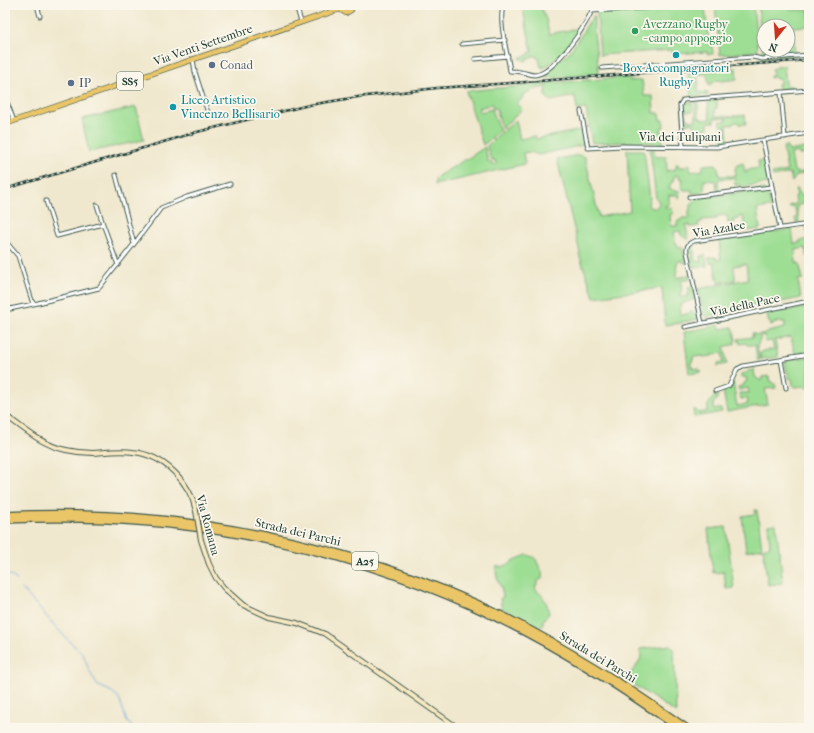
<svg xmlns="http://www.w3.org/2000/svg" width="814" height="733" viewBox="0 0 814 733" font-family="'IM FELL French Canon',serif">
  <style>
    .green { fill: #9ede94; stroke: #5e8e64; fill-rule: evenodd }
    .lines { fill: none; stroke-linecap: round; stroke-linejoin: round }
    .stream { stroke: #69a4da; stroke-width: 1 }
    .minor-casing { stroke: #3e574b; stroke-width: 5 }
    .secondary-casing { stroke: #3e574b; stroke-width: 6 }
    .primary-casing { stroke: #3e574b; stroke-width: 6 }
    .motorway-casing { stroke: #3e574b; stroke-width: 8 }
    .minor { stroke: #fff; stroke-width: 3 }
    .secondary { stroke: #f7e8c3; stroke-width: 4 }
    .primary { stroke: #ebc669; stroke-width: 4.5 }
    .motorway { stroke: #ebc669; stroke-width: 5.5 }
    .rail-casing { stroke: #1f3d34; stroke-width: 2.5 }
    .rail { stroke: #fbf7ec; stroke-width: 1; stroke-dasharray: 3; stroke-linecap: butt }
    .secondary-bridge-casing { stroke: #3e574b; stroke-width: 6; stroke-linecap: butt }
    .secondary-bridge { stroke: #f7e8c3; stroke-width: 4 }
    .leisure-dot { fill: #2e9e5b; stroke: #fbf7ec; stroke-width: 1.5 }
    .culture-dot { fill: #0f9aa8; stroke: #fbf7ec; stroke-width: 1.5 }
    .service-dot { fill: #5c6f8a; stroke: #fbf7ec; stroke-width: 1.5 }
    .labels { text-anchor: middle; stroke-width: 3.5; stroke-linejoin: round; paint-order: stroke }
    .shield { fill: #fbf7ec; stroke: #61756b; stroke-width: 1 }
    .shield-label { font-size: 11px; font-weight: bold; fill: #1f3d34 }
    .leisure-label { font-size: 12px; fill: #27864d; stroke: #fbf7ec; text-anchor: start }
    .street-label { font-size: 12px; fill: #1f3d34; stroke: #fbf7ec }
    .service-label { font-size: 12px; fill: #4e5e75; stroke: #fbf7ec; text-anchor: start }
    .culture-label { font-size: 12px; fill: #0d838f; stroke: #fbf7ec }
  </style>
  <rect width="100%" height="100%" fill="#fbf7ec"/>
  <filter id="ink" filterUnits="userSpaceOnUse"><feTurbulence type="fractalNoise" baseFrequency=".025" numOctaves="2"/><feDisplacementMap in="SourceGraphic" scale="8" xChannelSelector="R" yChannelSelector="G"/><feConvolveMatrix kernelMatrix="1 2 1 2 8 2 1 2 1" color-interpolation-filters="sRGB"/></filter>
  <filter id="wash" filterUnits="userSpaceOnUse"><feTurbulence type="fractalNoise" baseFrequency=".012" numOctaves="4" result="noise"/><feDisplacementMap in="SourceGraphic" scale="16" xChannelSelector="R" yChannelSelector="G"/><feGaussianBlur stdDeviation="0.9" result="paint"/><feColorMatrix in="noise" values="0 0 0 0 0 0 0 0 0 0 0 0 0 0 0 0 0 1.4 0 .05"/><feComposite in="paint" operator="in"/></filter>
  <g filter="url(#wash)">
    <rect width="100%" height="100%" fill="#f0e8ce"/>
    <!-- green -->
    <path class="green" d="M522 5H540L542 10 546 19 549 34 580 28 568 46V47L564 52 559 55 558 57 544 68 541 67 539 58H537L536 56H532V58L527 59V60L525 61 522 59H520V57L529 55V53L532 52Z
      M669 5H703V7H705L709 45H712L713 54H707V52L672 54V50L600 55 597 13 669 8Z
      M715 5H753L758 51 720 55Z
      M758 5H791V10H809V26L793 27 795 55 763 57ZM764 26H788V50H764Z
      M594 15V31L599 74 547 78C547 67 562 60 569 52 579 41 585 26 594 15Z
      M784 66 786 83 788 86H791L792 87 791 89 780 90 778 84 780 83V79H776L775 77 770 78V76L773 75 772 69 777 67Z
      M736 68 737 79 722 81 717 80 715 82 711 83V85L709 86 707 74 697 75 699 85H698V92L708 93V95L691 97 688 72Z
      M629 77 630 81 642 80 644 96H653L654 113H659L660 120H663L664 127 661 128 663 144 635 142 592 143 586 109 577 110 575 96 551 101 545 96 547 87V83Z
      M545 84V87L533 90 522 95 523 97 517 104 522 109 502 129 496 108 493 109 492 104 479 108 480 112 492 109 500 131 483 145 466 91Z
      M717 100V108H715V116H726V117L745 115 746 124H739L736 121 734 124 727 125 728 142 720 143 723 140V137L726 136 725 126H721L720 122 726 121V118H714V122H708V129L694 130V123L683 124 682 106 685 103 692 102 693 111H685L687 119 689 120V121L696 120 695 102H698L699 118H701L702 120 710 119 708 105 709 101Z
      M136 107 144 140 89 152 82 119Z
      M516 120 520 139 535 136 536 139 582 130 585 143 583 145 538 155 531 152 523 153 525 164 435 185V179L438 176 470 157 485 147 488 162H491L492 165 496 164V161L491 160 487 146 494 139Z
      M786 146 789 151 809 147V156H805V154L799 155 798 152 791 154 794 171C799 174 804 172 809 169V173L797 175 792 182 790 173 773 177 772 174 787 171 783 147Z
      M650 149H654L655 157 666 156 667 172 669 170 676 169V164H678L679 167H686L689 164 690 166 691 172 703 170V165L716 164 718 167 719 176H734V174H736L735 169 737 165 743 163 745 172H748L747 170 759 168 758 161H764L768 183 741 187V185H735L734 178 719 179 718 181 719 190 717 191 716 181 704 180V192L692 194V190H684L683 189 681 188 683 179 679 178V176L675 175 672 183H671L669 188 672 189 674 191H679L680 197 678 198V195H669V205L665 206 666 209 672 208 673 213 670 215 671 226H677V222L683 218H689V210L691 209V204L698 198 764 189 768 193 771 207 757 209 760 229 745 231 743 216 739 217V219L733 220 734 223H728L727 215 717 216V219L702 220V222L698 223 699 226 690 227V225H686L688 240 681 235 680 231 674 232 675 238H674L675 242 679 248 682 247 686 263 685 264 682 261H679L677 263V267L676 268 677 271 676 273 677 278 690 275 691 279 681 281 682 286H681L682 291 680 292 681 295H680V297H688V293L690 292 688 287 693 286 695 299 681 304 680 305 681 315 687 314 692 312 698 314 699 319 682 322V323L665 325 662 288 594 297 579 254 580 253 557 159 579 155 585 157 599 217 630 211 627 150H643L644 151 650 198 648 204 649 207 653 208C657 208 658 206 659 202L656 198 655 190Z
      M795 189H797L803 197 809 195V203L798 205 797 207 799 222 796 223 795 219 797 216 794 207H790V205L796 204 795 196 797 195Z
      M806 227H809V257L807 256 805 248 795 250 796 263H799L803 279 798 280 801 298 705 317 698 289 748 279 746 264 734 266 735 278V280L718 283 714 262 710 263 708 258 716 257 717 260 721 259 719 240 792 229 794 244 800 243 799 241 809 239Z
      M693 245 695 261 701 262 700 256 705 255 707 266 693 267 689 249 690 246Z
      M809 307V352L795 354 791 337 775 340 778 357 761 359 760 353 763 352V351L774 349 772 341 765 342 764 335 760 336V340L757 346 760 360H757L755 345H747L746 343 740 344 738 339 753 337 752 333H754L755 335 768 333V332L785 328V322H777V323L772 324V325C768 324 768 318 767 314Z
      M719 325 720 329 733 327 736 340H735V344L724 347 727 364 718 366V363L724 362 722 353 712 355V356L703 357V356L693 357V361L691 362V367H693V368H695V369H699V370L702 372 689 374 684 332Z
      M808 357 809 364V388H806L805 386 795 387 793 386 792 379 789 378 785 364 787 360Z
      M754 368 755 377 761 381 762 377 769 376 770 381H772L773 383 775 384 776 388 765 389 768 404 727 412 723 390 730 387 733 382 737 406 748 404 747 398 741 399 739 393H749L748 388 739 390 738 387 744 385V383L747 381 746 377 741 378V374L746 373 749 370 751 371Z
      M715 395H718L717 400 714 402 713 403 714 409 716 410 717 409H721L722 412 694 417 693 410H696L699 413 708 411V405Z
      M755 510H757L762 548 746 551 742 516 755 514Z
      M776 524 783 583 768 585 763 548 770 546 768 525Z
      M726 527 734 588 726 589 724 572 713 573 708 529Z
      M527 555C537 558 535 558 539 566 542 573 543 570 542 579L539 580 535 588 536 590C544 596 548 604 549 614L543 620V625L542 627 537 625 532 624 506 610 502 609 500 599 503 597C503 586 493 578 497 566L501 567 510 564C513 559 521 558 527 555Z
      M670 645 674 649 676 713 628 681 630 678C630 669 641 665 641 655 641 653 640 651 640 649Z"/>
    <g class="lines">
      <!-- stream -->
      <path class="stream" d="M5 572 17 580
        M22 589 64 636 83 654 89 670 97 685 112 692 119 698 127 722 134 728"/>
    </g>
  </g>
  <g filter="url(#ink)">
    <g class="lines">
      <defs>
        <path id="minor" d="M37 5 40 16
          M296 5 301 22
          M504 5C497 18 508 55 510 71 513 71 517 71 520 72 525 72 529 75 535 75 544 74 549 68 556 62 573 45 585 26 595 5
          M592 11 661 7
          M462 44 505 40
          M193 59 195 72 208 113
          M475 59 508 56
          M602 68 753 57 762 59 809 55
          M781 93 785 137
          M5 97 14 121
          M581 111 588 148 621 146 717 147 809 133
          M763 140 780 228
          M683 146 680 105 683 100 809 90
          M116 175 134 244
          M689 197 771 187
          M46 201 57 236 103 224
          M97 205 103 224 118 265
          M7 243 18 256 33 304
          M5 310 38 303 99 288 134 244 161 208 187 197 230 184
          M702 323 687 252C686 246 688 243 694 241L809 224
          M685 327 809 301
          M781 360 786 388
          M715 391 729 386 737 369 743 366 809 355"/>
        <path id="secondary" d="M5 415C24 429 42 445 66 450 75 452 84 453 93 453 107 452 120 450 133 452 164 455 190 482 196 511
          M201 540 209 564 216 578 224 588 243 605 269 617 297 623 325 634 458 728"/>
        <path id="primary" d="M340 5 341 10 346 13 351 10V5
          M5 124 340 9"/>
        <path id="motorway" d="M5 515C177 507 351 541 506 617 569 649 629 687 687 728
          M5 520C165 512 327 541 473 607 546 640 613 682 678 728"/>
      </defs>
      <!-- minor casing -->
      <use href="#minor" class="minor-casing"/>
      <!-- secondary casing -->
      <use href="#secondary" class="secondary-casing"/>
      <!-- primary casing -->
      <use href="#primary" class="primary-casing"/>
      <!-- motorway casing -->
      <use href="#motorway" class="motorway-casing"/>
      <!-- minor -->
      <use href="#minor" class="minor"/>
      <!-- secondary -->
      <use href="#secondary" class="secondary"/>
      <!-- primary -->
      <use href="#primary" class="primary"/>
      <!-- motorway -->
      <use href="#motorway" class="motorway"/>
      <defs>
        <path id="rail" d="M5 189 197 132 309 105 358 97 437 88 526 82 809 60"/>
      </defs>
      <!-- rail casing -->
      <use href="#rail" class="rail-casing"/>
      <!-- rail -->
      <use href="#rail" class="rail"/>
      <defs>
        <path id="secondary-bridge" d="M196 511 201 540"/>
      </defs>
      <!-- secondary-bridge casing -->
      <use href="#secondary-bridge" class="secondary-bridge-casing"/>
      <!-- secondary-bridge -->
      <use href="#secondary-bridge" class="secondary-bridge"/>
    </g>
  </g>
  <!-- markers -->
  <circle class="leisure-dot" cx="635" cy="31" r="4"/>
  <g class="culture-dot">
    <circle cx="676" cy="55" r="4"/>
    <circle cx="173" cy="107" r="4"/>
  </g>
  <g class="service-dot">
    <circle cx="212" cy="65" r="4"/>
    <circle cx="71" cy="83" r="4"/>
  </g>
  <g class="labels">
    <!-- shield labels -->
    <g class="shield">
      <rect x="117" y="72" width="26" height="18" rx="3"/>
      <rect x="352" y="552" width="26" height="18" rx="3"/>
    </g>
    <g class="shield-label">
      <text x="130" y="85">SS5</text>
      <text x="365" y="565">A25</text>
    </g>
    <!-- leisure labels -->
    <g class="leisure-label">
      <text x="643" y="28">Avezzano Rugby<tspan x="643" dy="14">- campo appoggio</tspan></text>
    </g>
    <!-- street labels -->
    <g class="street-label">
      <text transform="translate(203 45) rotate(-19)" y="4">Via Venti Settembre</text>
      <text x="680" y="141">Via dei Tulipani</text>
      <text transform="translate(719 229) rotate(-10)" y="4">Via Azalee</text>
      <text transform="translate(745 305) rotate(-12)" y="4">Via della Pace</text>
      <text transform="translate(208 525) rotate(75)" y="4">Via Romana</text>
      <text transform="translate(298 532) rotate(13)" y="4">Strada dei Parchi</text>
      <text transform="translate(598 657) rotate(31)" y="4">Strada dei Parchi</text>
    </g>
    <!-- service labels -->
    <g class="service-label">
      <text x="220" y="69">Conad</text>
      <text x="79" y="87">IP</text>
    </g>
    <!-- culture labels -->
    <g class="culture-label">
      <text x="676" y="72">Box Accompagnatori<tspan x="676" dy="14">Rugby</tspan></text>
      <text x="181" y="104" text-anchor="start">Liceo Artistico<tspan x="181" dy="14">Vincenzo Bellisario</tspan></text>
    </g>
  </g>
  <!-- margin -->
  <rect width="814" height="733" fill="none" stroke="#fbf7ec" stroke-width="20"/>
  <!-- north arrow -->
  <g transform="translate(776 38) rotate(197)"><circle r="19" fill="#fbf7ec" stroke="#a3ada2"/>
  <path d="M0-3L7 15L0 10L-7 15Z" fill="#c8321e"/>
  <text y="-6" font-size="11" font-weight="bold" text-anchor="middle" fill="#1f3d34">N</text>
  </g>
</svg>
